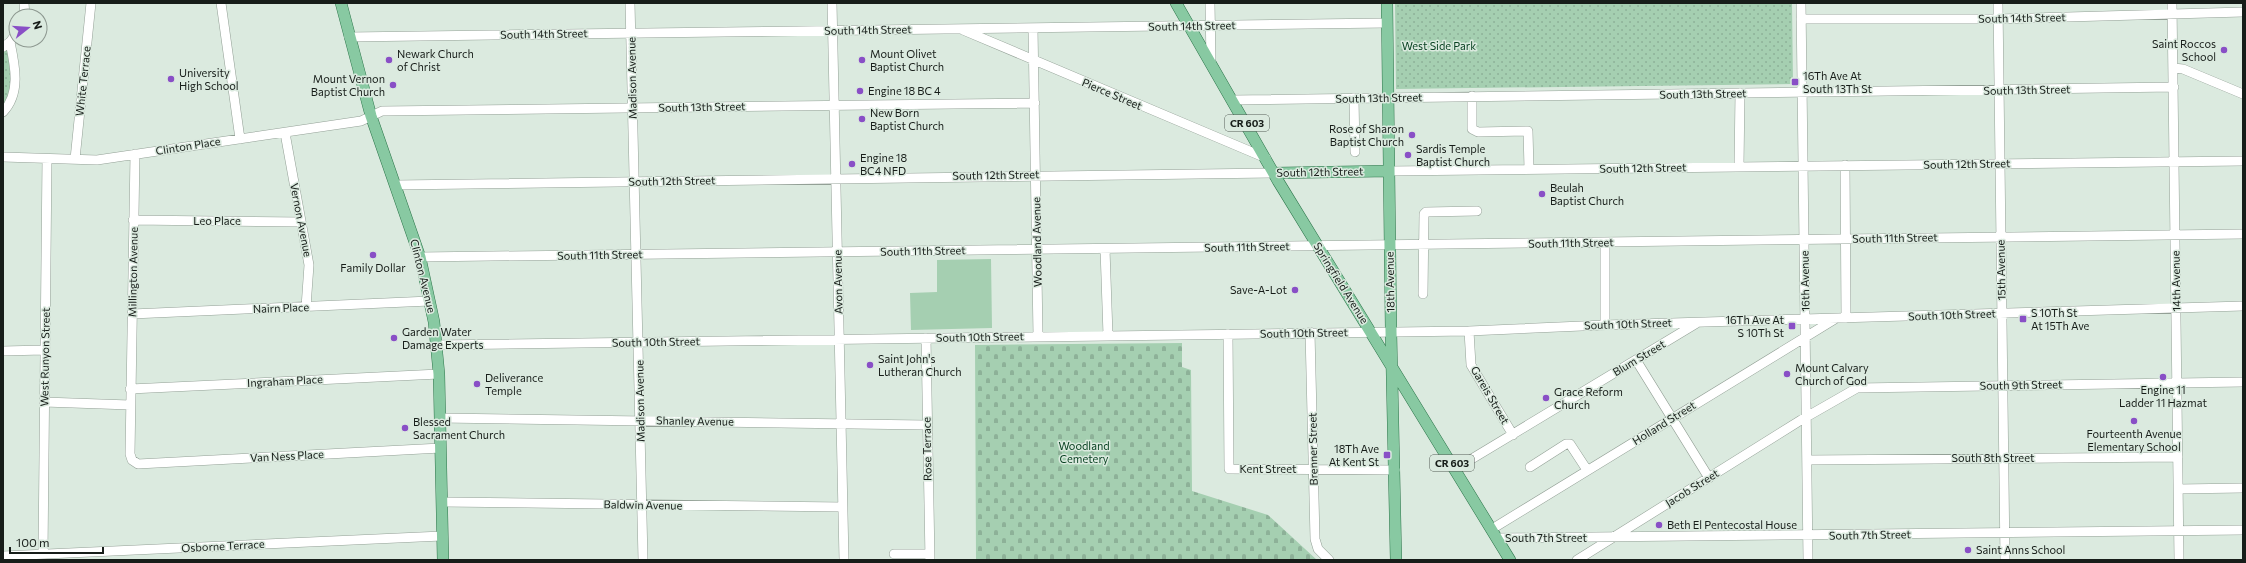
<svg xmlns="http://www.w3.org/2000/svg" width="2246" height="563" viewBox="0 0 2246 563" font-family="Commissioner,sans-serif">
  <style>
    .grass { fill: #a5cfb1 }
    .cemetery { fill: url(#cemetery-stones) }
    .park { fill: url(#park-dots) }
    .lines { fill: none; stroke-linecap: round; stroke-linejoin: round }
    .minor-casing { stroke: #93a096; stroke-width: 10 }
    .major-casing { stroke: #2c754a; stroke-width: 12 }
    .minor { stroke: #fff; stroke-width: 9 }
    .major { stroke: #88c9a2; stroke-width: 11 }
    .poi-dot { fill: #894fc6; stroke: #dbeadf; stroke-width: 1.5 }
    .labels { text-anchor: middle; stroke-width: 3; stroke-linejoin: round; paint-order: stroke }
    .shield { fill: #dbeadf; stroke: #525a54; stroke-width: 1 }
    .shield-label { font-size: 10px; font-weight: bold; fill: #171d19 }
    .street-label { font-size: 11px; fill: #171d19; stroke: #dbeadf }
    .poi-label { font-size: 11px; fill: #171d19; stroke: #dbeadf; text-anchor: start }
    .park-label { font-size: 11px; fill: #094222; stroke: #dbeadf }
  </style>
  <defs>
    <pattern id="cemetery-stones" width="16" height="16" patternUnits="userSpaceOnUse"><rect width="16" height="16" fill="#a5cfb1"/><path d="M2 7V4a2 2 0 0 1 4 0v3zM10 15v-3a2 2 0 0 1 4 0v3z" fill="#8db198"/></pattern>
    <pattern id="park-dots" width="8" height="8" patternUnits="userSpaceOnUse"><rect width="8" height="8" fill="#a5cfb1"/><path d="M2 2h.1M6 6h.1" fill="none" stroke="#8db198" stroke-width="1.8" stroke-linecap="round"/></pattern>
  </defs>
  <rect width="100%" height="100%" fill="#dbeadf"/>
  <!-- grass -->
  <path class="grass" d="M991 259 992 328 911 330 910 293 937 292V260Z"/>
  <!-- cemetery -->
  <path class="cemetery" d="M1182 343V367L1191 370 1192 491 1268 515 1317 560H976L975 345Z"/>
  <!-- park -->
  <path class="park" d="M1395 3H1792L1793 84 1396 89Z
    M5 48 9 51 12 92 3 108V49Z"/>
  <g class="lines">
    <defs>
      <path id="minor" d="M24 3 25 16
        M221 3 240 139
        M630 3 643 560
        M832 3 844 560
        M1210 3 1211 63
        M1801 3 1808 560
        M1998 3 2005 560
        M2172 3 2179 560
        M1801 19H1998L2243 12
        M1033 28 1038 336
        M963 30 1266 158
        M349 37 1387 23
        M3 47 10 42 16 34
        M2173 68 2183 69 2243 94
        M1472 96V129L1478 132 1528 131 1529 169
        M1354 98 1355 152
        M1233 100 2174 87
        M3 112C21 93 15 66 10 42
        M285 133 309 265 306 307
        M135 154 130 454 132 460 138 464 441 448
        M3 157 97 160 361 121 382 111 1035 103
        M75 159 91 3
        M1845 165 1846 318
        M1739 166 1740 93
        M1389 171 2243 161
        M396 185 1274 173
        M133 220 301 222
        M1105 249 1108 335
        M420 257 2243 234
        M1423 294 1424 214 1426 212 1477 211
        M132 314 430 301
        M1605 325V243
        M1469 331 1471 365 1513 435
        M1310 332 1315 539 1318 549 1329 560
        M1228 334 1229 469 1395 470
        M926 338 930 560
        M437 345 1469 331 1605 325 2243 306
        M3 351 44 350
        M1636 360 1709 478
        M130 389 439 374
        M44 402 130 405
        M440 418 926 425
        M1807 460 2178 457
        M1530 467 1566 444H1570L1587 470
        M1455 469 1697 323
        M2178 489 2243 488
        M442 502 843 507
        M1492 529 1835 319
        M1497 538 2243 530
        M43 554 47 159
        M894 554H930
        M3 556 442 536
        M1577 560 1801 420 1857 388 2243 382"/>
      <path id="major" d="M341 3 371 116 420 257 434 322 439 374 443 560
        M1176 3 1278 181 1510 560
        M1387 3 1391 331 1396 560
        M1274 173 1389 171"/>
    </defs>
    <!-- minor casing -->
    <use href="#minor" class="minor-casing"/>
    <!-- major casing -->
    <use href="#major" class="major-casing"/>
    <!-- minor -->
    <use href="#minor" class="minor"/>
    <!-- major -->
    <use href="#major" class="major"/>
  </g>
  <!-- markers -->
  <g class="poi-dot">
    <circle cx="2224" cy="50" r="4"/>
    <circle cx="389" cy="60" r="4"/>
    <circle cx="862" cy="60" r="4"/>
    <circle cx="171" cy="79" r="4"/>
    <rect x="1791" y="78" width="8" height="8" rx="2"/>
    <circle cx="393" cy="85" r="4"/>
    <circle cx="860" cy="91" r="4"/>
    <circle cx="862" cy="119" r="4"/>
    <circle cx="1412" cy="135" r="4"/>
    <circle cx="1408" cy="155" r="4"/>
    <circle cx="852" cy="164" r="4"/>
    <circle cx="1542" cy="194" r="4"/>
    <circle cx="373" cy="255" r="4"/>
    <circle cx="1295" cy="290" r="4"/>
    <rect x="2019" y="315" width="8" height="8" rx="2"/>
    <rect x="1788" y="322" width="8" height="8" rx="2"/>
    <circle cx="394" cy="338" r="4"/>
    <circle cx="870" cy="365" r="4"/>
    <circle cx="1787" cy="374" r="4"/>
    <circle cx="2163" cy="377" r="4"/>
    <circle cx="477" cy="384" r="4"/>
    <circle cx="1546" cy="398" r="4"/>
    <circle cx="2134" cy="421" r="4"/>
    <circle cx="405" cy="428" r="4"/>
    <rect x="1383" y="451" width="8" height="8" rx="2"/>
    <circle cx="1659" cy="525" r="4"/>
    <circle cx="1968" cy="550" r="4"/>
  </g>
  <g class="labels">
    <!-- shield labels -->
    <g class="shield">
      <rect x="1225" y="115" width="44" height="16" rx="3"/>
      <rect x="1430" y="455" width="44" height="16" rx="3"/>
    </g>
    <g class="shield-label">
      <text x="1247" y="127">CR 603</text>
      <text x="1452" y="467">CR 603</text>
    </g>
    <!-- street labels -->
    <g class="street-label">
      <text transform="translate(2022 18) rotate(-1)" y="4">South 14th Street</text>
      <text transform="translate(1192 26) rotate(-1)" y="4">South 14th Street</text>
      <text transform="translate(868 30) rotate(-1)" y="4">South 14th Street</text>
      <text transform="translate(544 34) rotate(-1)" y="4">South 14th Street</text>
      <text transform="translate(632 78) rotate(-91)" y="4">Madison Avenue</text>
      <text transform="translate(83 81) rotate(-84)" y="4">White Terrace</text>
      <text transform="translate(2027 90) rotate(-1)" y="4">South 13th Street</text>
      <text transform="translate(1112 94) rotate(23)" y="4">Pierce Street</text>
      <text transform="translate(1703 94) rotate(-1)" y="4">South 13th Street</text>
      <text transform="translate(1379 98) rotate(-1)" y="4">South 13th Street</text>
      <text transform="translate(702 107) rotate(-1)" y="4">South 13th Street</text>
      <text transform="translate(188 146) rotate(-9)" y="4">Clinton Place</text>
      <text transform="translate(1967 164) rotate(-1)" y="4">South 12th Street</text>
      <text transform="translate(1643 168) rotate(-1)" y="4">South 12th Street</text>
      <text transform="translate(1320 172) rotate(-1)" y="4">South 12th Street</text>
      <text transform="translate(996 175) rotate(-1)" y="4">South 12th Street</text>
      <text transform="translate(672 181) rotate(-1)" y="4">South 12th Street</text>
      <text transform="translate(301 220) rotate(79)" y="4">Vernon Avenue</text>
      <text x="217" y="225">Leo Place</text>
      <text transform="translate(1895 238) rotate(-1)" y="4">South 11th Street</text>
      <text transform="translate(1037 242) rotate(-91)" y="4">Woodland Avenue</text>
      <text transform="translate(1571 243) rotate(-1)" y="4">South 11th Street</text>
      <text transform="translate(1247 247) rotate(-1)" y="4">South 11th Street</text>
      <text transform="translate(923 251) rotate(-1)" y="4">South 11th Street</text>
      <text transform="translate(600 255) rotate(-1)" y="4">South 11th Street</text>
      <text transform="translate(2001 270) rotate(-91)" y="4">15th Avenue</text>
      <text transform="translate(133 272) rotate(-89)" y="4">Millington Avenue</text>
      <text transform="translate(423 276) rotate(76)" y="4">Clinton Avenue</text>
      <text transform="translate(1805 281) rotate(-91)" y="4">16th Avenue</text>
      <text transform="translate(2176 281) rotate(-91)" y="4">14th Avenue</text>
      <text transform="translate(838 282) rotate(-91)" y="4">Avon Avenue</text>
      <text transform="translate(1390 282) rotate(-91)" y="4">18th Avenue</text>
      <text transform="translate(1341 283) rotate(58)" y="4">Springfield Avenue</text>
      <text transform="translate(281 308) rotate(-2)" y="4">Nairn Place</text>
      <text transform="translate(1952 315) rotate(-2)" y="4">South 10th Street</text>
      <text transform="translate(1628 324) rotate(-2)" y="4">South 10th Street</text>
      <text transform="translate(1304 333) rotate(-1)" y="4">South 10th Street</text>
      <text transform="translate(980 337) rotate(-1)" y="4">South 10th Street</text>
      <text transform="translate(656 342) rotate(-1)" y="4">South 10th Street</text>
      <text transform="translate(45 357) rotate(-89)" y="4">West Runyon Street</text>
      <text transform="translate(1639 358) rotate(-31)" y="4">Blum Street</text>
      <text transform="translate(285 381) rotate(-3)" y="4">Ingraham Place</text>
      <text transform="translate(2021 385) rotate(-1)" y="4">South 9th Street</text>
      <text transform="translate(1490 395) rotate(60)" y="4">Gareis Street</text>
      <text transform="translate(640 401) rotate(-91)" y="4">Madison Avenue</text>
      <text transform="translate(695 421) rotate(1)" y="4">Shanley Avenue</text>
      <text transform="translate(1664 423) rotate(-32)" y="4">Holland Street</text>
      <text transform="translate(927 449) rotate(-91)" y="4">Rose Terrace</text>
      <text transform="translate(1313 449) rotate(-91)" y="4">Brenner Street</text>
      <text transform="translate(287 456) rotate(-3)" y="4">Van Ness Place</text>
      <text x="1993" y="462">South 8th Street</text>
      <text x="1268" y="473">Kent Street</text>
      <text transform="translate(1692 488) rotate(-32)" y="4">Jacob Street</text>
      <text transform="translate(643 505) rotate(1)" y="4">Baldwin Avenue</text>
      <text transform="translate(1870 535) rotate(-1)" y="4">South 7th Street</text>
      <text x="1546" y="542">South 7th Street</text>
      <text transform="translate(223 546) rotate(-3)" y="4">Osborne Terrace</text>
    </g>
    <!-- poi labels -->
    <g class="poi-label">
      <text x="2216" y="48" text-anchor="end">Saint Roccos<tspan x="2216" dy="13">School</tspan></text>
      <text x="397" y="58">Newark Church<tspan x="397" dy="13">of Christ</tspan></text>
      <text x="870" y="58">Mount Olivet<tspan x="870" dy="13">Baptist Church</tspan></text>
      <text x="179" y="77">University<tspan x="179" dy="13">High School</tspan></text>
      <text x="1803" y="80">16Th Ave At<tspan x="1803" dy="13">South 13Th St</tspan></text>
      <text x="385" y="83" text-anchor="end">Mount Vernon<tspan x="385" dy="13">Baptist Church</tspan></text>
      <text x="868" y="95">Engine 18 BC 4</text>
      <text x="870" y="117">New Born<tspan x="870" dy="13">Baptist Church</tspan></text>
      <text x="1404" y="133" text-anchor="end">Rose of Sharon<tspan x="1404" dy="13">Baptist Church</tspan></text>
      <text x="1416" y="153">Sardis Temple<tspan x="1416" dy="13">Baptist Church</tspan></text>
      <text x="860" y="162">Engine 18<tspan x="860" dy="13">BC4 NFD</tspan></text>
      <text x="1550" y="192">Beulah<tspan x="1550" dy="13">Baptist Church</tspan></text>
      <text x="373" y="272" text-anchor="middle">Family Dollar</text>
      <text x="1287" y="294" text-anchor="end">Save-A-Lot</text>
      <text x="2031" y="317">S 10Th St<tspan x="2031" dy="13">At 15Th Ave</tspan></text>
      <text x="1784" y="324" text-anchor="end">16Th Ave At<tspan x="1784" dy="13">S 10Th St</tspan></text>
      <text x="402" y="336">Garden Water<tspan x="402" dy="13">Damage Experts</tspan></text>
      <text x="878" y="363">Saint John's<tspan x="878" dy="13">Lutheran Church</tspan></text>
      <text x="1795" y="372">Mount Calvary<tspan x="1795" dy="13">Church of God</tspan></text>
      <text x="485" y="382">Deliverance<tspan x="485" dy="13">Temple</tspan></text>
      <text x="2163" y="394" text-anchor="middle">Engine 11<tspan x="2163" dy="13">Ladder 11 Hazmat</tspan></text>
      <text x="1554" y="396">Grace Reform<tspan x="1554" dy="13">Church</tspan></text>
      <text x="413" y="426">Blessed<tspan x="413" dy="13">Sacrament Church</tspan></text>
      <text x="2134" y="438" text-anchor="middle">Fourteenth Avenue<tspan x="2134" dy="13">Elementary School</tspan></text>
      <text x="1379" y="453" text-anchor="end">18Th Ave<tspan x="1379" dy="13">At Kent St</tspan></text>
      <text x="1667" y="529">Beth El Pentecostal House</text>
      <text x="1976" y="554">Saint Anns School</text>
    </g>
    <!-- park labels -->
    <g class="park-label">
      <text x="1439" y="50">West Side Park</text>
      <text x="1084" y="450">Woodland<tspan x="1084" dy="13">Cemetery</tspan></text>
    </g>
  </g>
  <!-- border -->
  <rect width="2246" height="563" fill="none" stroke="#171d19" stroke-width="8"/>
  <!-- north arrow -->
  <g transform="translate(28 28) rotate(73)"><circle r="19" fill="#dbeadf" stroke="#8d9890"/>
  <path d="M0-3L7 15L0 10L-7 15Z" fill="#894fc6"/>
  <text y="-6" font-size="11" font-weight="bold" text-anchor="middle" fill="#171d19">N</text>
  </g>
  <!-- scale -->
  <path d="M10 547v6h93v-6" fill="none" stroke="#171d19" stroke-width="2"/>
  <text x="16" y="547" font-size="12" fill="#171d19" stroke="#dbeadf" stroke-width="3" paint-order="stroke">100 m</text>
</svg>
